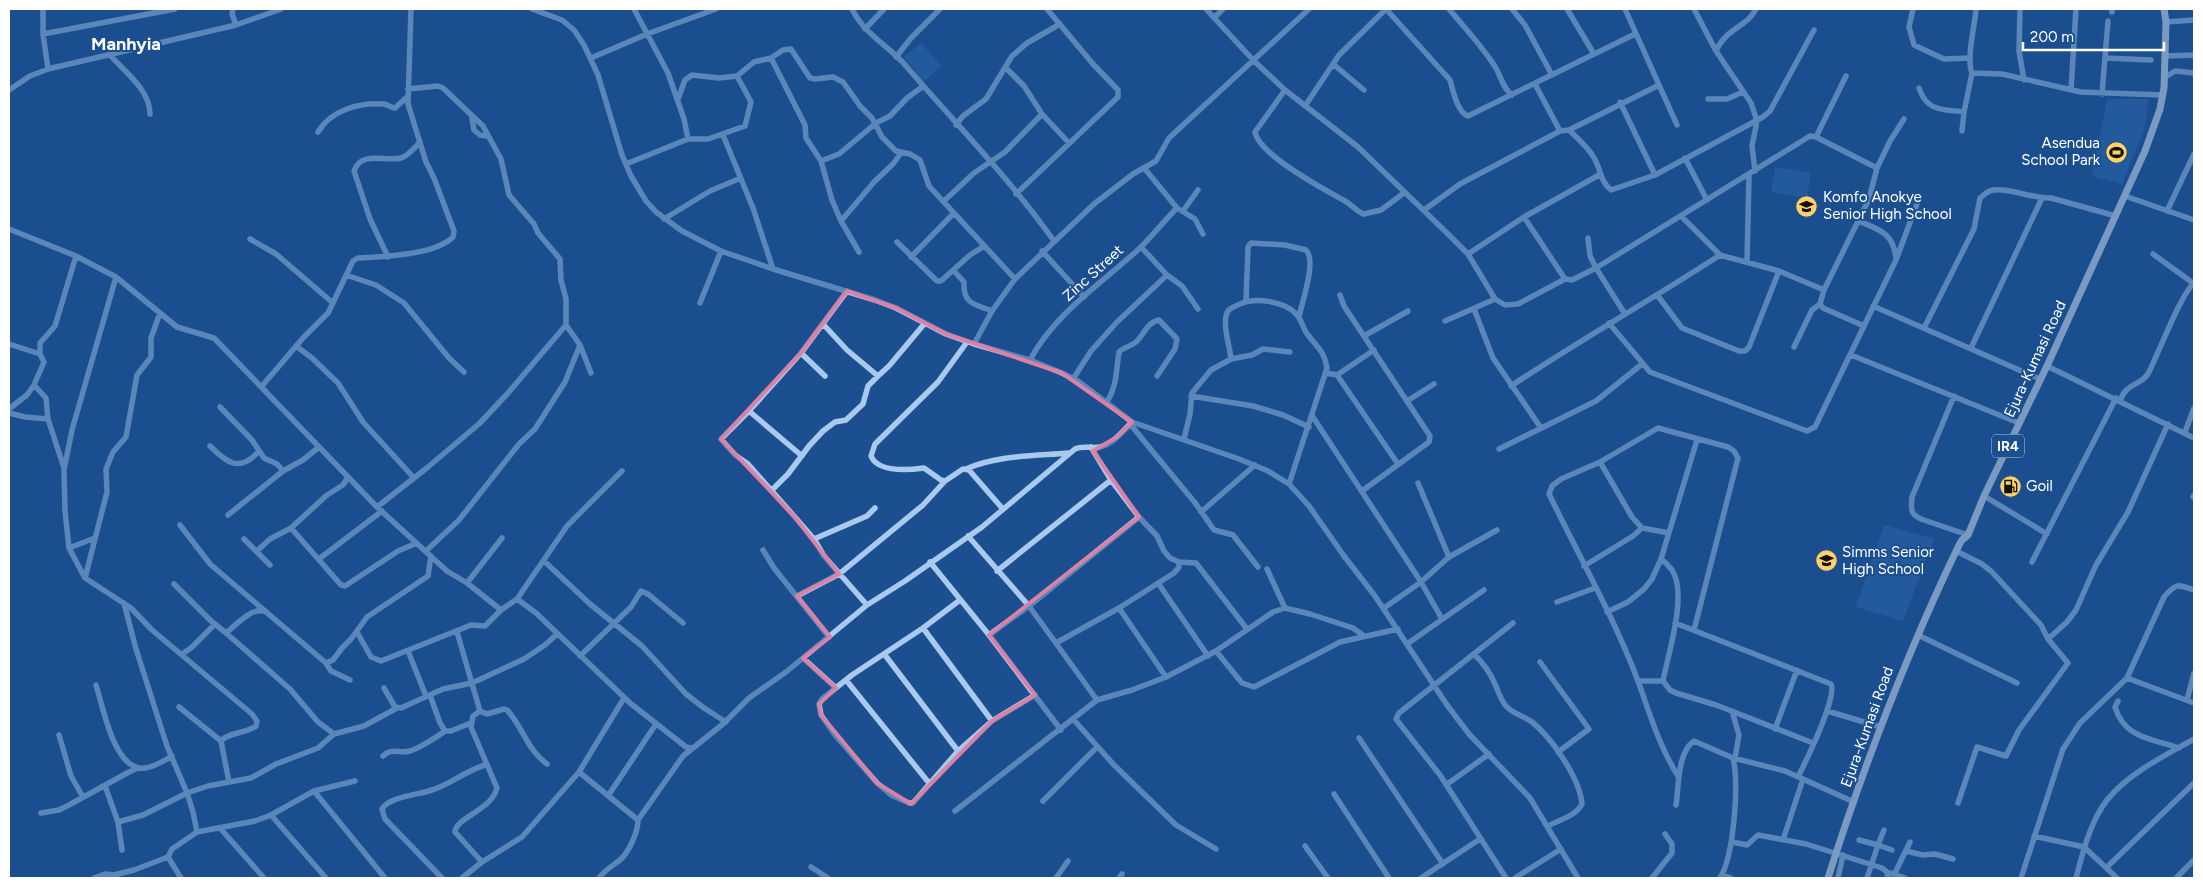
<svg xmlns="http://www.w3.org/2000/svg" width="2203" height="887" viewBox="0 0 2203 887" font-family="Figtree,sans-serif">
  <style>
    .green { fill: #2e69ad }
    .lines { fill: none; stroke-linecap: round; stroke-linejoin: round }
    .minor { stroke: #a9c9ee; stroke-width: 5.5 }
    .major { stroke: #f0f6ff; stroke-width: 7 }
    .marked { fill: none; stroke: #dd80a5; stroke-width: 4; stroke-linejoin: round }
    .labels { text-anchor: middle; stroke-width: 4; stroke-linejoin: round; paint-order: stroke }
    .shield { fill: #1b4f8f; stroke: #bbcadd; stroke-width: 1 }
    .shield-label { font-size: 14px; font-weight: bold; fill: #fff }
    .poi-label { font-size: 15px; fill: #fff; stroke: #1b4f8f; text-anchor: start }
    .street-label { font-size: 15px; fill: #fff; stroke: #1b4f8f }
    .quarter-label { font-size: 18px; font-weight: bold; fill: #fff; stroke: #1b4f8f }
  </style>
  <rect width="100%" height="100%" fill="#1b4f8f"/>
  <!-- green -->
  <path class="green" d="M921 43 941 65 924 82 904 57Z
    M2107 99H2148L2145 128 2122 184 2092 176Z
    M1775 167 1811 173 1807 198 1771 192Z
    M1884 525 1934 539 1903 621 1856 607Z"/>
  <g class="lines">
    <!-- minor -->
    <path class="minor" d="M43 9V34L48 69
      M233 9 232 14 236 25
      M532 9 562 20 574 30 584 45 598 75 622 155 631 176 646 201 656 212 682 231 721 251 773 269 875 300 896 308 946 334 974 344 1030 360 1062 373 1078 381 1132 422 1239 459 1268 471 1289 484 1309 506 1344 556 1375 596 1447 705 1469 734 1530 798 1578 878
      M852 9C864 34 889 46 906 66 956 124 1010 179 1054 241
      M1206 9 1254 61 1285 90 1358 147 1447 233 1468 254 1495 299 1505 305 1518 304 1565 279 1572 280 1596 268 1625 314
      M1386 9 1450 80C1453 90 1457 112 1468 116L1635 34
      M1449 9C1464 27 1481 45 1494 65 1501 75 1502 88 1512 95
      M1512 9 1525 25 1552 75
      M1567 9 1594 54
      M1625 9 1677 125
      M1694 9 1716 51 1751 103 1757 121 1752 146 1755 171
      M1913 9 1909 27 1914 45 1944 59 1970 58
      M1976 9C1975 25 1966 59 1972 73L2002 74 2081 92 2163 95
      M2020 9 2019 51 2024 80
      M2112 12V9
      M1214 18 1223 9
      M2166 22 2194 20
      M865 29 884 9
      M43 34 175 9
      M1716 51C1726 28 1747 27 1756 9
      M110 55C125 72 150 90 150 114
      M2165 56 2194 55
      M896 57 911 38 940 9
      M591 58 647 34 716 9
      M771 58 805 125 806 138 821 161 832 200 841 221 859 252
      M2105 58 2151 60
      M1333 64 1364 90
      M1006 68 1024 86 1042 114 1069 143
      M2164 78 2175 71 2194 73
      M1535 84 1560 131
      M1919 88C1927 112 1942 109 1964 112L1972 73
      M408 89 438 86 443 88 483 126 501 159 509 195 534 224 538 233 560 259 561 280 566 299V325L580 345 591 373
      M9 90 30 76 48 69 236 25 281 9
      M1285 90 1255 132C1259 155 1325 190 1345 201 1352 205 1357 212 1364 214L1381 210 1404 193
      M2071 90 2076 9
      M2102 94 2108 21
      M678 99 685 80 692 75 719 78 737 76 754 62 771 58 783 50 791 49 810 78 815 79 833 77 843 82 860 106 872 118 882 137 896 151 910 154 920 160 929 186 1015 279
      M1708 99H1727L1743 92
      M1620 102 1655 175
      M1305 106 1339 55 1386 9
      M472 118 474 130 480 135 486 136
      M956 125 963 116 986 99 1012 56 1027 43 1060 24
      M1569 130C1577 138 1587 146 1593 156 1601 168 1599 180 1611 190L1655 175 1763 117 1770 111 1814 30
      M1962 131 1964 112
      M318 132C331 110 360 102 384 104 388 105 392 108 395 108L407 97
      M723 135 753 208 773 269
      M1816 137 1846 76
      M688 139H708L745 126 751 102 737 76
      M1685 158 1707 200
      M821 161 839 154 876 123 890 116 907 98 922 87
      M626 164 688 139 684 119 668 73 634 9
      M1145 169 1177 208 1195 219 1203 234
      M1016 194 1118 97V90L1093 64 1047 9
      M2125 196 2194 220
      M944 201 974 173 1005 152 1042 114
      M1424 210 1460 184 1560 131 1569 130 1659 85
      M1183 211 1198 190
      M2167 211 2194 154
      M1681 216 1720 255 1779 271 1824 290 1820 304 1823 308 1864 326
      M1524 217 1599 175
      M664 219 710 191 741 178
      M841 221 874 182 893 164 901 153
      M1859 221C1879 230 1893 232 1896 258
      M9 229 76 256 116 277 177 327 214 338 377 507 447 571 467 583 501 610 485 626 471 625 381 661 371 657 357 632
      M1588 238 1590 256 1596 268 1810 136 1816 137 1877 168
      M250 239 276 254 333 303
      M897 242 937 281H941L970 255 984 246
      M1042 251 1084 297
      M1468 254 1524 217 1565 279
      M2153 254 2193 283
      M388 257 370 219 354 171C361 150 386 162 401 158 408 156 415 147 420 142
      M911 257 953 214
      M1747 262 1749 176
      M954 271 964 282C963 304 974 304 992 311
      M346 275 376 285 404 303 449 358 464 372
      M1167 275 1182 286 1198 309
      M116 277 72 430 64 470 65 511 69 548 85 578 131 608 152 630 252 714 257 721 256 726C246 734 228 732 221 741L229 782
      M1824 290 1869 199 1877 168 1890 141 1904 119
      M1340 295 1344 306 1430 436 1429 442 1362 491
      M1658 296 1682 328 1739 351H1745L1749 347 1779 271
      M1246 301 1248 247 1251 243 1285 245 1306 250C1317 260 1302 302 1299 317
      M700 303 721 251
      M1873 306 2040 379
      M1474 309 1493 358 1541 428
      M1445 321 1495 299
      M1609 323 1650 372 1807 431 1815 427 1896 260 1918 201
      M823 324 847 350 878 376 889 366 925 323
      M1924 328 1974 229 1980 198C1983 196 1986 192 1990 191 2003 186 2034 199 2051 198L2116 216
      M1364 336 1408 311
      M9 344 40 354
      M974 344 992 311 1015 279 1094 204 1133 174 1156 161 1169 138 1309 9
      M296 346 312 358 338 383 363 422 414 478
      M1794 347 1812 310 1820 304
      M1971 348 2042 198
      M801 353 749 411 721 439 735 455 748 464 794 516 814 539 824 556 867 605
      M1851 355 2019 423
      M1231 359 1252 355 1263 349 1290 352
      M1030 360C1055 313 1102 283 1140 248 1153 235 1164 221 1177 208
      M2047 366 2194 438
      M1326 373 1337 375 1374 350
      M1337 375 1398 464
      M825 376 801 353 847 291
      M1073 379 1091 351 1117 322 1167 275 1141 247
      M34 385 46 398 48 419 64 468
      M262 386 303 338 328 313 353 261 358 258C383 257 435 255 453 237L454 231 434 178 426 162 408 104 411 9
      M1511 386C1580 340 1651 300 1720 255
      M1191 396 1253 406 1283 415 1309 427
      M1954 396 1912 497C1911 509 1910 514 1921 519L1968 535
      M1407 401 1434 384
      M2120 401C2126 382 2142 386 2149 372 2159 352 2181 294 2194 283
      M1107 402C1117 386 1116 371 1119 352 1124 347 1130 347 1136 342 1144 335 1147 322 1159 320L1177 339 1175 349 1157 376
      M220 407 252 440 264 458 277 464 283 471
      M9 409 27 395 34 385 44 362 40 354V343L55 326 76 256
      M749 411 802 456
      M9 413 25 417 48 419
      M1313 417 1421 582 1442 619
      M1130 424 1196 504 1214 530 1233 535 1258 567
      M2185 432 2194 408
      M1184 439 1190 414 1192 393 1211 370 1231 359C1230 346 1223 329 1226 316 1227 309 1233 307 1240 304 1255 297 1286 301 1297 315 1302 321 1303 329 1308 335 1317 347 1325 352 1327 368L1289 484
      M210 446C226 462 239 473 258 452
      M1091 447 1111 480 1139 517 1157 536 1164 551 1170 558 1179 562 1196 563 1247 629
      M1499 449 1596 401 1642 364
      M1600 462 1632 517 1642 528 1669 533
      M966 469C998 455 1035 456 1069 453
      M945 481 941 480 924 468C909 470 878 473 871 456L875 444 938 382 967 342
      M1418 483 1449 557
      M772 490 788 474 809 446 823 431 835 422 846 420 863 404 868 386 878 376
      M1984 496 2047 534
      M2193 497 2194 495
      M377 507 428 467 480 423 508 393 566 325
      M1201 512 1255 465
      M228 515 283 471 303 460 319 447
      M180 525 210 564 326 663 333 660 342 648 351 639 367 617 428 576 431 556
      M291 528 341 585 345 586 398 551 417 543
      M968 536 1029 606 1097 700
      M244 539 270 565
      M814 539 867 516 875 508
      M69 548 95 538
      M763 550 774 568 829 637
      M257 551 270 539 291 528 327 495 343 485 348 477
      M426 551 459 520 519 444 535 429 565 382 580 345
      M1956 551 1982 564 1992 572 2041 625 2048 639 2068 663 2019 730 2006 756 1977 747 1958 803
      M319 559 382 511
      M544 561 590 604 642 646 686 694 704 708 726 722
      M930 562 989 635 1061 730
      M2032 562 2116 398
      M1584 566 1633 536 1642 528
      M1267 569 1285 608
      M997 571 1111 480
      M85 578 107 492 106 469 113 452 126 437 137 375 151 357V338L160 313
      M467 583 502 538
      M1158 583 1208 656
      M174 584 210 620 226 633C236 625 251 608 263 611
      M797 596 839 574 923 505 945 481 963 469 969 470 1002 508
      M517 599 536 613 630 703 686 747 691 748
      M960 600 923 628 992 721
      M1557 602 1595 588
      M1384 608 1421 582 1449 557 1497 530
      M501 610 517 599 567 526 622 471
      M1607 612 1628 602 1644 589 1652 579 1661 559 1697 440
      M1675 623 1831 684C1837 698 1806 761 1798 777
      M923 628 852 675 822 699 819 704 821 715 835 735 877 783 891 795 909 803H913L958 751 992 721 1035 695
      M457 632 480 711 473 716 471 727 497 788C492 810 455 818 455 832L482 862
      M226 633 290 689 318 722 334 734
      M989 635 1029 606 1139 517
      M1918 635 2017 683
      M2048 639 2067 622 2076 610 2096 565 2128 512 2168 424
      M1056 643 1119 608
      M1407 644 1484 590
      M408 651 426 696
      M1216 651 1242 683 1254 687 1340 642 1398 629
      M182 654 191 648 215 624
      M1474 654C1482 662 1489 670 1494 682 1498 690 1500 699 1506 706 1513 714 1524 716 1532 722 1552 738 1580 779 1582 804 1576 816 1559 820 1548 826
      M885 655 958 751
      M580 656 631 607 641 591 648 594 683 623
      M803 658 836 688
      M1540 662 1589 729 1558 752
      M326 663 331 671 350 680
      M1166 677 1119 608 1174 573 1179 567V562
      M2127 678 2164 597C2176 583 2177 584 2194 590
      M846 680 929 783
      M1638 681H1663C1668 654 1688 594 1672 570 1669 566 1665 562 1661 559
      M1663 681 1670 690 1676 693 1716 705 1813 743
      M96 685C103 707 113 763 139 768 149 770 164 761 172 756
      M384 688 395 707 401 708 443 689 472 683 524 659 545 645 557 634
      M430 695 440 723 445 731H451L471 723
      M2187 700 2194 673
      M2118 701 2115 707C2124 738 2152 739 2179 748
      M179 707 221 741
      M480 711 487 714 504 709 507 710C523 727 527 750 547 764
      M1732 711 1739 735 1735 758
      M1827 711 1881 727
      M1073 719 1114 765 1176 825 1216 849
      M1775 729 1797 670
      M59 735 71 776 83 797
      M1359 738 1443 864
      M383 756C392 747 399 754 410 751 416 750 440 735 445 731
      M579 772 624 698
      M1678 776C1659 746 1650 714 1638 681 1614 617 1579 556 1549 494L1552 486 1561 479 1600 462 1658 428 1728 447 1734 451 1738 458 1694 630
      M1446 785 1489 754
      M105 786 118 822 122 850
      M314 791 385 878
      M1334 794 1389 878
      M608 796 656 724
      M1043 801 1097 747
      M1676 805C1679 786 1677 753 1694 741L1733 758 1785 771 1854 802
      M955 811 1097 700 1132 690 1166 677 1216 651 1273 612 1285 608 1310 614 1353 628 1364 636
      M41 813 59 810 69 805 129 772 138 768
      M271 815 326 878
      M118 822 143 815 187 793 167 746 136 649 124 603
      M220 828 264 878
      M1884 830 1878 845 1892 850
      M197 832 193 812 187 793 208 786 251 778 276 764 318 748 334 734 364 726 397 708
      M2034 836 2084 847 2117 878
      M1783 840 1803 779
      M1859 840 1878 845 1867 878
      M1732 842 1747 845 1758 835 1806 844 1882 868 1887 872 1888 878
      M1305 846 1328 878
      M1906 851 1923 855 1935 854 1953 859
      M168 857 181 878
      M811 867 828 878
      M2107 867 2194 783
      M1891 873 1905 878
      M1722 875 1731 878
      M1894 875 1910 842
      M94 878 105 874 114 875 134 870 168 857 172 849 197 832 255 821 271 815 314 791 355 781
      M442 878 385 819 382 809C389 797 416 795 429 791 450 785 465 771 485 765
      M462 878 482 862 522 837 579 772 638 820
      M599 878C605 870 612 866 620 860 629 852 638 832 638 820L683 756 723 724 749 698 786 672 867 605 905 581 982 527 1075 449C1083 445 1092 449 1100 447 1113 444 1123 431 1132 422
      M1056 878 1068 861
      M1119 878 1122 874
      M1421 878 1480 839
      M1506 878 1440 775 1396 719 1399 713 1513 623
      M1515 878 1561 849
      M1652 878 1672 853V844L1665 834
      M1720 878C1734 856 1739 784 1733 758
      M1838 878 1843 855
      M2021 878 2063 749 2080 723 2127 678 2194 703
      M2076 878C2083 852 2090 822 2107 800 2129 773 2164 756 2194 739
      M2176 878 2194 860"/>
    <!-- major -->
    <path class="major" d="M1828 878C1864 765 1907 653 1959 545L1962 540 1968 535 1984 496 2047 366 2145 151 2160 109 2164 88 2166 22 2164 9"/>
  </g>
  <!-- marked area -->
  <path d="M0 0H2203V887H0ZM847 291 896 308 946 334 1062 373 1132 422 1117 437 1093 451 1139 517 989 635 1035 695 992 721 911 804 877 783 821 715 819 704 836 688 803 658 830 637 797 596 839 574 794 516 721 439 801 353Z" fill="#1b4f8f" fill-opacity=".55" fill-rule="evenodd"/>
  <path class="marked" d="M847 291 896 308 946 334 1062 373 1132 422 1117 437 1093 451 1139 517 989 635 1035 695 992 721 911 804 877 783 821 715 819 704 836 688 803 658 830 637 797 596 839 574 794 516 721 439 801 353Z"/>
  <!-- icons -->
  <defs>
    <symbol id="stadium-disc" viewBox="-11 -11 22 22"><circle r="9.5" fill="#ffd166" stroke="#1b4f8f"/><path d="M0-5a6.5 5 0 1 0 0 10a6.5 5 0 1 0 0-10ZM-3.5-1.8h7v3.6h-7Z" fill="#111"/></symbol>
    <symbol id="school-disc" viewBox="-11 -11 22 22"><circle r="9.5" fill="#ffd166" stroke="#1b4f8f"/><path d="M0-5L7-2L0 1L-7-2ZM-4 1L0 2.5L4 1V4Q0 6-4 4Z" fill="#111"/></symbol>
    <symbol id="fuel-disc" viewBox="-11 -11 22 22"><circle r="9.5" fill="#ffd166" stroke="#1b4f8f"/><path d="M-5.5-6h7V0h2V4h1.3V-2.5L3-4.5l.8-.8L6-3V5H2.5V1h-1V6h-7ZM-4.2-4.7v3.2H.2V-4.7Z" fill="#111"/></symbol>
  </defs>
  <g fill-rule="evenodd">
    <use href="#stadium-disc" x="2104" y="140" width="25" height="25"/>
    <use href="#school-disc" x="1794" y="194" width="25" height="25"/>
    <use href="#fuel-disc" x="1998" y="474" width="25" height="25"/>
    <use href="#school-disc" x="1814" y="548" width="25" height="25"/>
  </g>
  <g class="labels">
    <!-- shield labels -->
    <rect class="shield" x="1992" y="434.5" width="32" height="23" rx="4"/>
    <g class="shield-label">
      <text x="2008" y="451">IR4</text>
    </g>
    <!-- poi labels -->
    <g class="poi-label">
      <text x="2100" y="148" text-anchor="end">Asendua<tspan x="2100" dy="17">School Park</tspan></text>
      <text x="1823" y="202">Komfo Anokye<tspan x="1823" dy="17">Senior High School</tspan></text>
      <text x="2026" y="491">Goil</text>
      <text x="1842" y="557">Simms Senior<tspan x="1842" dy="17">High School</tspan></text>
    </g>
    <!-- street labels -->
    <g class="street-label">
      <text transform="translate(1093 273) rotate(-42)" y="5">Zinc Street</text>
      <text transform="translate(2035 359) rotate(-65)" y="5">Ejura-Kumasi Road</text>
      <text transform="translate(1867 727) rotate(-70)" y="5">Ejura-Kumasi Road</text>
    </g>
    <!-- quarter labels -->
    <g class="quarter-label">
      <text x="126" y="50">Manhyia</text>
    </g>
  </g>
  <!-- border -->
  <rect width="2203" height="887" fill="none" stroke="#ffffff" stroke-width="20"/>
  <!-- scale -->
  <path d="M2023 42v8h141v-8" fill="none" stroke="#ffffff" stroke-width="2.5"/>
  <text x="2030" y="42" font-size="15" fill="#ffffff" stroke="#1b4f8f" stroke-width="4" paint-order="stroke">200 m</text>
</svg>
